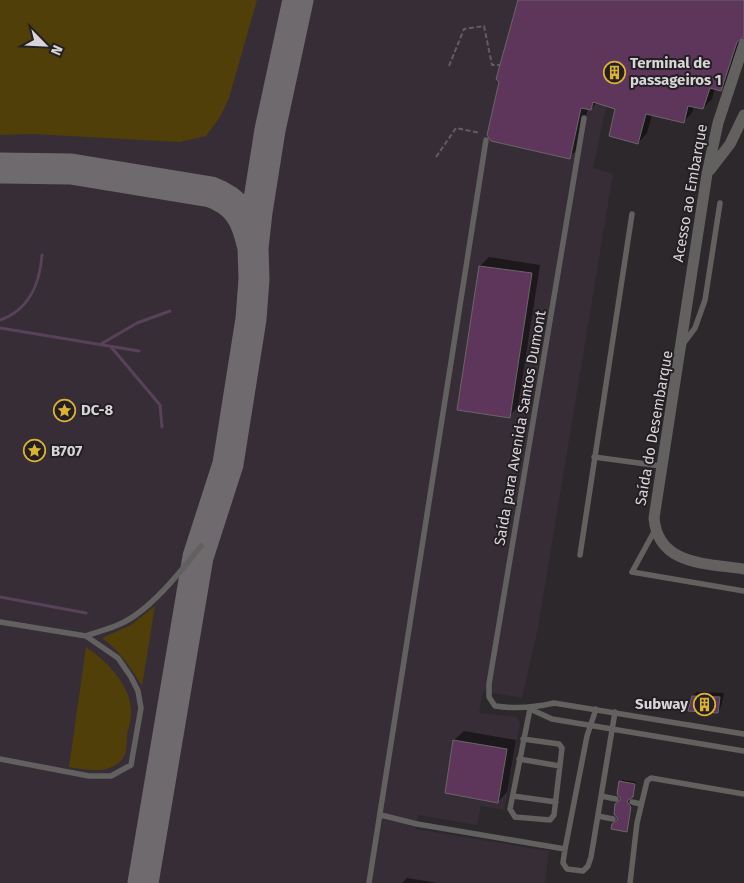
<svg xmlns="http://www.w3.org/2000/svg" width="744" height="883" viewBox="0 0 744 883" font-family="'Fira Sans',sans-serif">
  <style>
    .built { fill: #372d36 }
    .green { fill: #513f09 }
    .shadow { fill: #0007 }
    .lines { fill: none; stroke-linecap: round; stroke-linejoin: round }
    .stream { stroke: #594159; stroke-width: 3 }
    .taxiway { stroke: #6e6a6e; stroke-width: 31 }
    .building { fill: #5e365b; stroke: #6b656a }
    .path { stroke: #615d61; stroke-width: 2; stroke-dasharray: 5 2.5; stroke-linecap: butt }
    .service { stroke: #62615f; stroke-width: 5.5 }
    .minor { stroke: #62615f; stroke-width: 11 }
    .labels { text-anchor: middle; stroke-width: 4; stroke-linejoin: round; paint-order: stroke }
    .poi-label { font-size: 15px; font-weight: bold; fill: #d8d5d8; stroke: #231f23; text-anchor: start }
    .street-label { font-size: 15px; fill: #d8d5d8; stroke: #231f23 }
  </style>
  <rect width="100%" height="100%" fill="#2d282c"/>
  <!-- built -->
  <path class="built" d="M0 0H744V35L724 92 710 88 703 109 688 106 684 123 646 115 638 144 609 136 615 109 606 107 593 168 613 174 538 628 522 698 483 691 479 713 517 717 520 724 504 810 481 806 477 825 418 815 416 829 549 851 545 883H0Z"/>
  <!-- green -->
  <path class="green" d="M0 0H257L229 98 220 117 206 136 180 142 33 134 0 135Z
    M155 606 142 686C131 667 119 650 102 638L131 625Z
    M86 647C106 661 128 682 131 708 132 716 129 727 127 735 127 742 127 753 123 758 111 775 87 770 69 767Z"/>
  <!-- shadow -->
  <path class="shadow" d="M519 0H744V36L729 81 720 90 715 88 712 99 703 108 694 106 692 113 683 122 652 115 647 133 638 143 617 108 597 102 591 109 588 108 579 148 569 157Z
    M489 257 540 265 518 407 509 416 480 266Z
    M697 692 724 693 721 707 717 712 693 696Z
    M464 731 516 740 507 792 498 802 446 792 454 740Z
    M622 780 636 782 634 794 628 799 632 804 627 830 619 819Z
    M407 878 438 883H402Z"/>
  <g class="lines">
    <!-- stream -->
    <path class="stream" d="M0 320C29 310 40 283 42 255
      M0 328 139 351
      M101 344 137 323 170 311
      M112 348 160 405 162 427
      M0 597 86 613"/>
    <!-- taxiway -->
    <path class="taxiway" d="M0 168 71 169 211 192C238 202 246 218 252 244
      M143 883 198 557 228 464 251 319 254 279 253 248 257 212 270 130 298 0"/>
  </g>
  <!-- building -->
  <path class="building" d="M518 0H744V37L737 42 721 91 710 88 703 109 688 106 684 123 646 114 638 144 609 136 615 109 593 102 591 110 581 108 570 159 491 141 487 135 499 82 496 79Z
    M479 266 532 273 510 418 457 410Z
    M692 696 720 697 718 713 688 711Z
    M453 740 507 749 498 803 445 793Z
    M619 781 635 784 633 797 627 801 631 807 627 832 611 829 612 824 618 819 614 814 615 804 621 799 617 794Z"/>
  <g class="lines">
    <!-- path -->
    <path class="path" d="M449 66 464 29 484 26 492 65H500
      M436 157 456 128 480 133"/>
    <!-- service -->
    <path class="service" d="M584 118 489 684V697L495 706C516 709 533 708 554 703L744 734
      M683 344 695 328 705 300 720 203
      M594 457 661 466
      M655 530 632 572 744 591
      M580 555 632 214
      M0 622 86 636 118 658 131 677 138 691 141 708 131 765 111 776H89L0 759
      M86 636C97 632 109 629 120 624 150 611 181 571 201 546
      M530 709 552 719 744 751
      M596 709 587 736 565 849 563 863 567 869 583 871 588 866 591 857 615 712
      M523 739 559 744 562 748 554 815 550 820 515 817 510 809 530 709
      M519 759 560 766
      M513 796 556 802
      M601 796 616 799
      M632 802 641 804
      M381 815 417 824 565 849
      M598 816 613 819
      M369 883 486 140
      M630 883 637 823 647 781 651 778 744 794"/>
    <!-- minor -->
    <path class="minor" d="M744 44 718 123 707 174 654 518C658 566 707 563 744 569
      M710 170 730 144 744 115"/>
  </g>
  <!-- icons -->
  <defs>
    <symbol id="building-ring" viewBox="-11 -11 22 22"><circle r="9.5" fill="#231f23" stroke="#dcb233" stroke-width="1.5"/><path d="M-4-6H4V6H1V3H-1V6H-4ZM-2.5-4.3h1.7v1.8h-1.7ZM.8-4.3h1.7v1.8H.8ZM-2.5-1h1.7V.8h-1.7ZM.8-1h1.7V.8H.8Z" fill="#dcb233"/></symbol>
    <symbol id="sight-ring" viewBox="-11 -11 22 22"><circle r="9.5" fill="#231f23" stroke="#dcb233" stroke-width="1.5"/><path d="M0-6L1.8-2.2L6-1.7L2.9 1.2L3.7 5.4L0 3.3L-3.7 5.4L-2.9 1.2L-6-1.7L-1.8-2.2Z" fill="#dcb233"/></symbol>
  </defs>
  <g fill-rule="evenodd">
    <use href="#building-ring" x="602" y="60" width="25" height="25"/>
    <use href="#sight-ring" x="52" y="398" width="25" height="25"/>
    <use href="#sight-ring" x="22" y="438" width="25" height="25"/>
    <use href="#building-ring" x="692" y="692" width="25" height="25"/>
  </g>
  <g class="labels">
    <!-- poi labels -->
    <g class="poi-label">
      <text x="630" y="68">Terminal de<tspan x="630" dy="17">passageiros 1</tspan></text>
      <text x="81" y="415">DC-8</text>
      <text x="51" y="456">B707</text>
      <text x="688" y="709" text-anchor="end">Subway</text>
    </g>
    <!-- street labels -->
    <g class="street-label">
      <text transform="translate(690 193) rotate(-80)" y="5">Acesso ao Embarque</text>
      <text transform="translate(520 428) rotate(-80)" y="5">Saída para Avenida Santos Dumont</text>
      <text transform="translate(654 428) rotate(-80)" y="5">Saída do Desembarque</text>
    </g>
  </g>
  <!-- north arrow -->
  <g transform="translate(45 45) rotate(114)" stroke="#231f23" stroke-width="4" paint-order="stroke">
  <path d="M0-4L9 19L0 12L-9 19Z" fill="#d8d5d8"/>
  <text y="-8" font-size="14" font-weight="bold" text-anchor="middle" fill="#d8d5d8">N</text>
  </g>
</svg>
